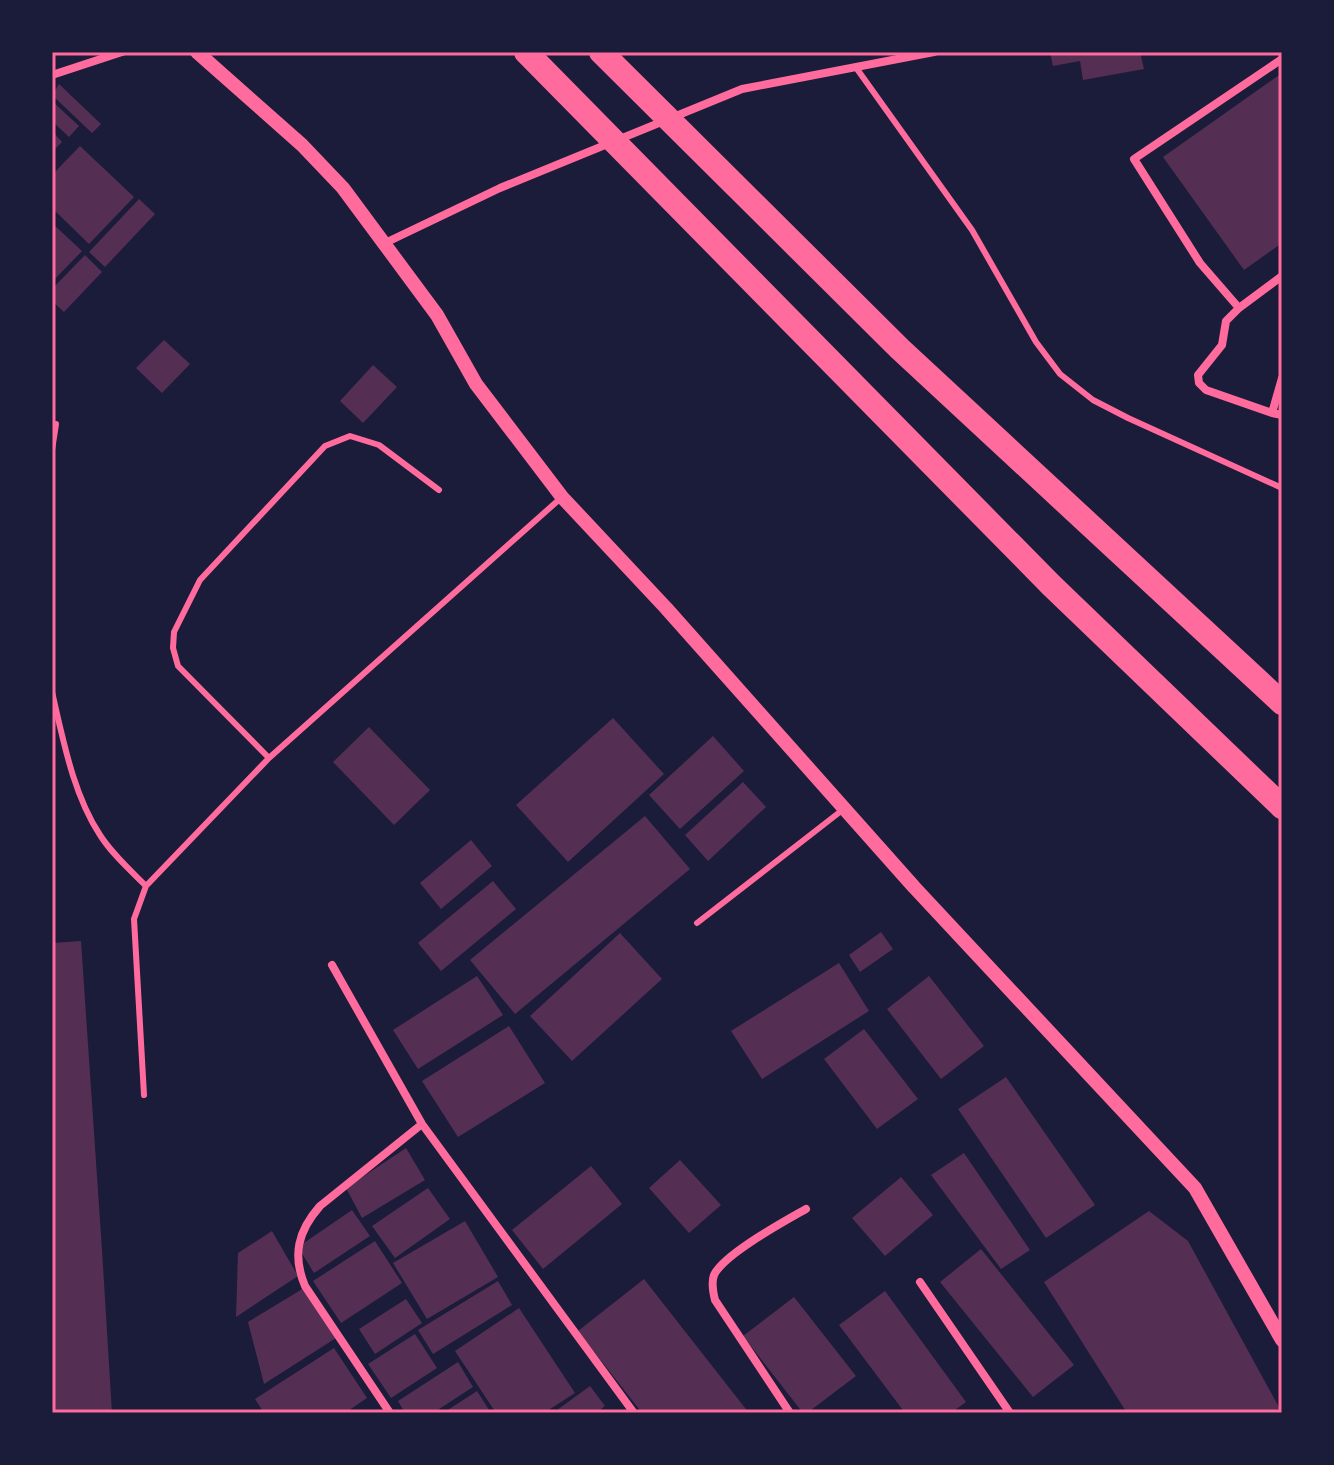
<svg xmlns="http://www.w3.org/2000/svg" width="1334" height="1465" viewBox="0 0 1334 1465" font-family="'Alegreya Sans',sans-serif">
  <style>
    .building { fill: #542f53 }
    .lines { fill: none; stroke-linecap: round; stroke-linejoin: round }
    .service { stroke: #ff6b9d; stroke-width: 6 }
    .minor { stroke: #ff6b9d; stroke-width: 8 }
    .tertiary { stroke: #ff6b9d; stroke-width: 14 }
    .motorway { stroke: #ff6b9d; stroke-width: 24 }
    .neatline { fill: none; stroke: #ff6b9d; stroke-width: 3 }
  </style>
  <rect width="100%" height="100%" fill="#1b1b3a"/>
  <!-- building -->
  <path class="building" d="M1050 52H1140L1144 69 1083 80 1080 61 1053 66Z
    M1282 73V243L1244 270 1163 157Z
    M59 84 101 124 92 133 52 95Z
    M52 101 79 126 69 137 52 121Z
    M52 131 62 142 52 152Z
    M80 146 134 197 89 244 52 208V175Z
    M139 199 155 214 105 267 89 252Z
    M52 223 82 251 52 282Z
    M85 255 102 272 64 312 52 301V289Z
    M164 340 190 364 162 393 136 368Z
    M373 365 397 387 363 423 340 401Z
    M613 718 664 774 568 862 516 805Z
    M369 727 430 790 394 825 333 762Z
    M713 736 744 771 680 829 649 795Z
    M743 782 766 807 708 861 685 835Z
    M645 816 690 869 515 1014 470 960Z
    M471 840 492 866 441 909 420 883Z
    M493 881 516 909 441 971 418 943Z
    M881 932 893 949 860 972 849 955Z
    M620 933 662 979 572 1061 530 1016Z
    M81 941 102 1250 112 1413H52V943Z
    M839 963 869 1011 762 1079 731 1031Z
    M477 976 503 1015 418 1069 393 1030Z
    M929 976 984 1046 941 1079 887 1009Z
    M509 1026 545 1083 458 1137 422 1081Z
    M864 1029 918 1099 877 1129 824 1059Z
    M1006 1077 1095 1205 1046 1238 958 1109Z
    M406 1148 425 1180 362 1218 346 1188Z
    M964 1153 1030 1250 1001 1269 931 1175Z
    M680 1160 721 1205 689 1233 649 1188Z
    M591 1166 622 1204 543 1269 512 1230Z
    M901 1177 933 1215 885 1256 852 1218Z
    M428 1188 450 1219 395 1258 372 1226Z
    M352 1210 370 1236 314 1273 298 1247Z
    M1149 1211 1188 1241 1280 1409 1257 1413H1127L1044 1282Z
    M465 1221 498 1277 427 1319 393 1263Z
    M272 1231 298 1276 236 1317 238 1253Z
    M375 1241 402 1283 341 1323 313 1281Z
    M981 1249 1074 1365 1033 1397 940 1282Z
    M644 1279 749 1413H642L578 1331Z
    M498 1281 512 1305 433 1354 418 1330Z
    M304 1288 336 1338 264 1384 248 1322Z
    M885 1291 966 1402 951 1413H905L839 1325Z
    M794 1297 856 1376 807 1413H803L743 1336Z
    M406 1299 422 1323 375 1354 359 1329Z
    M519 1308 575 1393 544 1413H496L455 1351Z
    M415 1334 437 1368 391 1398 368 1364Z
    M334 1348 367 1398 345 1413H264L255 1399Z
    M458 1362 473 1387 433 1413H405L398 1401Z
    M590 1386 605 1406 596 1413H553Z
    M477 1391 491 1413H443Z"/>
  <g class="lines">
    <!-- service -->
    <path class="service" d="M857 69 972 230 1036 342 1060 374 1093 400 1128 418 1282 488
      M52 450 56 424
      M52 692C63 739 73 794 100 835 112 854 130 870 146 886
      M269 758 178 666 173 648 174 632 200 580 325 446 350 436 379 445 439 490
      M697 923 845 808
      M144 1095 134 919 146 886 269 758 562 497"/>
    <!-- minor -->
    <path class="minor" d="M52 75 122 52
      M385 243 500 188 742 89 934 52
      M1239 308 1200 263 1134 159 1282 59
      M1282 378 1272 413 1282 415
      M1272 413 1206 390 1199 383 1198 375 1222 345 1226 321 1239 308 1282 276
      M332 965 422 1124 634 1413
      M920 1282 1010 1413
      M390 1413 305 1286C292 1255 298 1231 320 1206L422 1124
      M790 1413 715 1300C713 1292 711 1283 714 1275 724 1254 785 1221 806 1209"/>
    <!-- tertiary -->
    <path class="tertiary" d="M197 52 302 145 343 188 437 315 476 384 562 497 666 608 914 887 1195 1188 1282 1340"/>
    <!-- motorway -->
    <path class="motorway" d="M526 52 1051 585 1282 807
      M601 52 900 349 1282 703"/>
  </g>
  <!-- border -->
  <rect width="1334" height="1465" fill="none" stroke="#1b1b3a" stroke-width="108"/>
  <rect x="54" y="54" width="1226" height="1357" class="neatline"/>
</svg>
